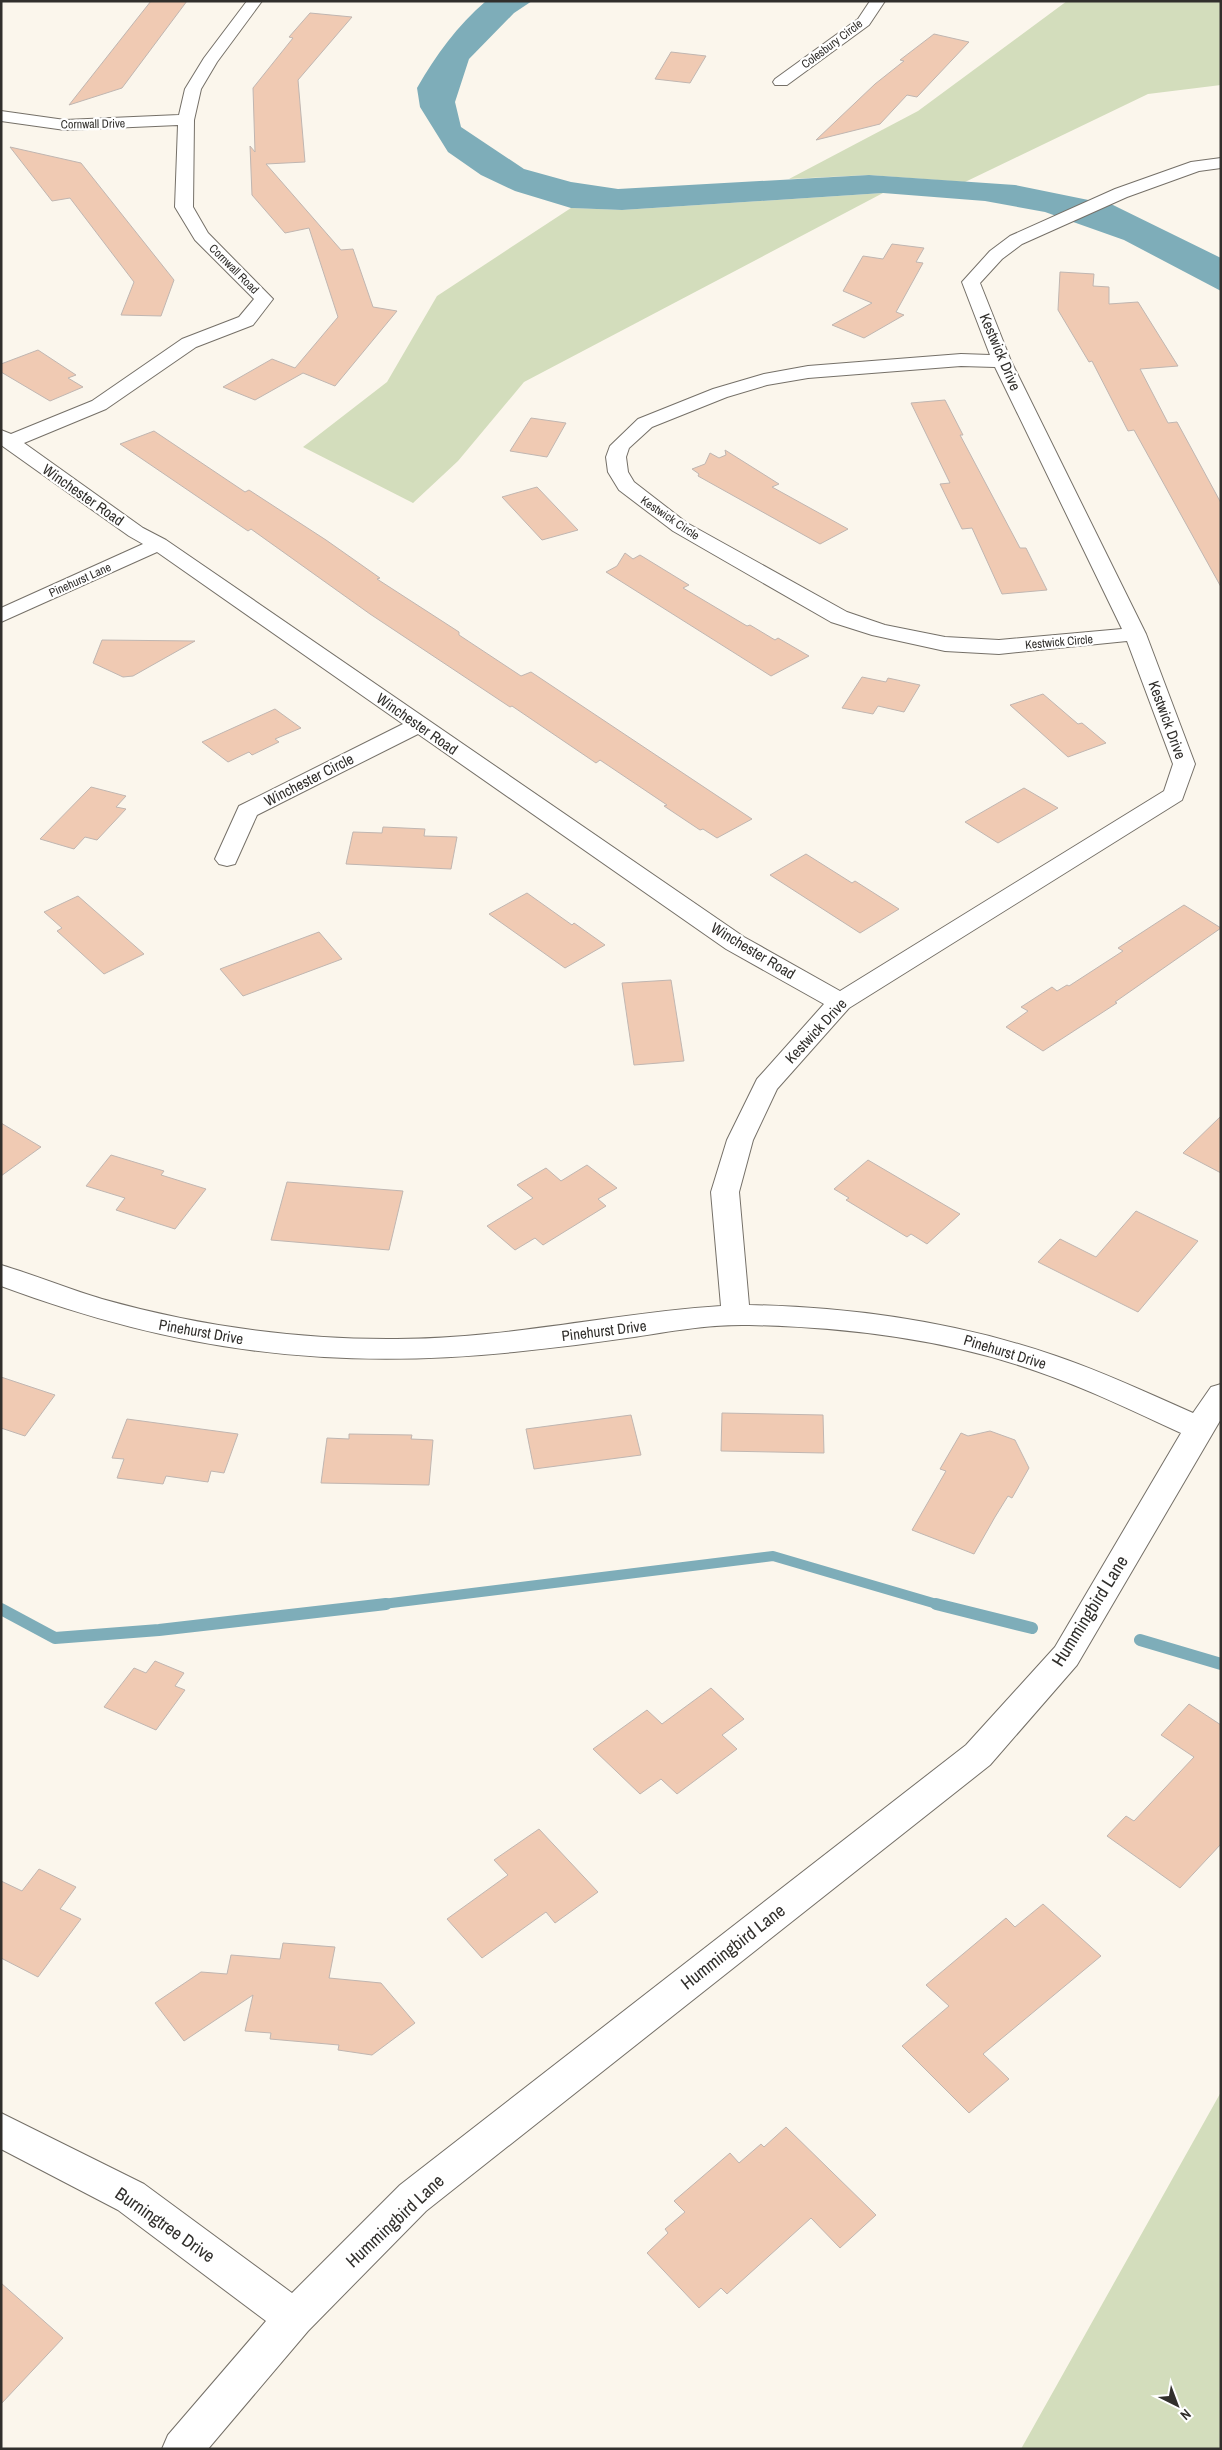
<svg xmlns="http://www.w3.org/2000/svg" width="1222" height="2450" viewBox="0 0 1222 2450" font-family="'Archivo Narrow',sans-serif">
  <style>
    .green { fill: #d3ddbc }
    .water { fill: #7eadb9 }
    .lines { fill: none; stroke-linecap: round; stroke-linejoin: round }
    .stream-far1 { stroke: #7eadb9; stroke-width: 10 }
    .stream { stroke: #7eadb9; stroke-width: 12 }
    .building { fill: #f0cab3; stroke: #c0b6b1 }
    .street-casing { stroke: #757068; stroke-width: 2 }
    .street { fill: #fff; fill-rule: evenodd }
    .labels { text-anchor: middle; stroke-width: 4.5; stroke-linejoin: round; paint-order: stroke }
    .far-street-label { font-size: 12px; fill: #312f2c; stroke: #fff }
    .street-label { font-size: 15px; fill: #312f2c; stroke: #fff }
    .near-street-label { font-size: 18px; fill: #312f2c; stroke: #fff }
  </style>
  <rect width="100%" height="100%" fill="#fbf6ec"/>
  <!-- green -->
  <path class="green" d="M1067 1H1221V85L1148 94 965 182 869 175 789 179 918 111Z
    M883 193 524 382 458 461 413 503 303 447 387 382 437 296 571 208 622 210Z
    M1221 2092V2449H1021Z"/>
  <!-- water -->
  <path class="water" d="M486 1H532L514 13 469 59 455 102 461 127 524 169 571 182 618 189 869 175 1015 185 1113 205 1221 258V291L1124 240 1045 212 985 201 883 193 622 210 571 208 515 191 481 175 448 152 420 107 417 88C436 55 457 26 486 1Z"/>
  <g class="lines">
    <!-- stream-far1 -->
    <path class="stream-far1" d="M375 1605 773 1556 940 1605"/>
    <!-- stream -->
    <path class="stream" d="M936 1604 1032 1628
      M1 1609 55 1638 159 1630 386 1604
      M1140 1640 1221 1664"/>
  </g>
  <!-- building -->
  <path class="building" d="M151 1H187L122 88 69 105Z
    M310 13 352 17 298 80 305 162 266 164 341 250 353 249 373 307 397 311 335 386 303 373 255 400 223 387 272 359 295 368 338 317 309 228 285 233 252 195 250 146 255 152 253 88 293 38 289 37Z
    M934 34 969 42 917 97 907 95 880 124 816 140 875 84 904 61 900 60Z
    M671 52 706 56 690 83 655 79Z
    M10 147 81 163 174 280 161 316 121 315 134 282 70 198 52 201Z
    M892 244 924 248 916 262 923 263 896 312 904 315 864 338 832 325 872 303 843 291 863 256 883 259Z
    M1060 272 1094 274 1093 286 1109 287V304L1138 302 1178 366 1140 369 1168 423 1177 422 1221 503V587L1134 430 1128 431 1092 361 1089 362 1058 310Z
    M38 350 76 375 68 378 83 387 50 401 1 372V364Z
    M945 400 963 435H960L1020 548H1026L1047 590 1002 594 972 528 962 529 940 484 950 483 911 403Z
    M531 418 566 423 547 457 510 451Z
    M154 431 245 492 249 490 326 540 380 578 377 579 459 632V635L521 676 531 672 752 819 717 838 703 829 700 830 664 806 667 805 600 760 596 763 512 706 510 707 370 614 251 529 248 531 120 444Z
    M725 450 779 484 772 487 848 529 820 544 698 476 699 474 692 469 705 464 710 453 719 458 726 455Z
    M537 487 578 530 542 540 502 497Z
    M625 553 633 559 640 555 689 585 683 588 747 626 750 625 775 640 778 638 809 656 771 676 606 572 617 566Z
    M102 640 195 641 133 676 123 677 93 663Z
    M862 677 886 682 888 678 920 685 904 712 878 706 873 714 842 708Z
    M1043 694 1078 724 1082 723 1106 743 1068 757 1010 705Z
    M275 709 301 728 275 739 279 742 252 755 249 752 228 762 202 742Z
    M91 787 126 796 116 807 126 809 97 840 85 837 74 849 40 839Z
    M1024 788 1058 808 998 843 965 822Z
    M383 827 425 829 424 836 457 837 451 869 346 864 353 832 382 833Z
    M806 854 852 883 855 881 899 909 860 933 770 875Z
    M527 893 572 925 574 923 605 945 565 968 489 914Z
    M78 896 144 954 104 974 57 931 62 928 44 912Z
    M1184 905 1221 928 1115 1002 1117 1003 1043 1051 1006 1027 1028 1011 1021 1007 1052 987 1057 991 1067 985 1069 986 1123 951 1118 948Z
    M319 932 342 959 243 996 220 969Z
    M671 980 684 1061 634 1065 622 983Z
    M1221 1116V1173L1183 1153Z
    M1 1123 41 1147 1 1176Z
    M111 1155 164 1171 161 1175 206 1189 175 1229 116 1210 125 1198 86 1186Z
    M868 1160 960 1214 927 1244 911 1234 907 1237 846 1200 849 1198 834 1189Z
    M587 1165 617 1188 598 1199 606 1206 543 1245 535 1238 515 1250 487 1226 533 1198 517 1185 546 1168 561 1181Z
    M287 1182 403 1191 389 1250 271 1240Z
    M1136 1211 1198 1241 1138 1312 1038 1262 1060 1239 1096 1257Z
    M1 1377 55 1395 25 1436 1 1428Z
    M722 1413 823 1415 824 1453 721 1451Z
    M631 1415 641 1455 534 1469 526 1429Z
    M127 1419 238 1434 224 1473 211 1471 208 1482 166 1476 163 1484 117 1478 124 1459 112 1458Z
    M990 1431 1015 1440 1029 1468 1012 1498 1008 1496 995 1517 974 1554 912 1530 946 1471 940 1469 961 1433 968 1436Z
    M349 1434 412 1435 411 1439 433 1440 429 1485 321 1483 327 1438 349 1439Z
    M155 1661 184 1673 175 1686 185 1690 156 1730 104 1707 134 1668 146 1673Z
    M711 1688 744 1719 722 1735 737 1749 677 1794 661 1779 640 1794 593 1749 647 1710 662 1724Z
    M1189 1704 1221 1725V1844L1180 1888 1107 1836 1126 1816 1134 1821 1194 1757 1161 1735Z
    M539 1829 598 1892 555 1923 546 1912 482 1958 447 1919 508 1875 494 1860Z
    M39 1869 76 1887 60 1909 81 1919 38 1977 1 1958V1881L22 1891Z
    M1043 1904 1101 1956 983 2054 1009 2079 969 2113 902 2046 949 2006 926 1985 1006 1918 1015 1927Z
    M283 1943 335 1947 329 1978 381 1983 415 2023 372 2055 338 2050 339 2045 270 2039 271 2033 245 2031 253 1995 184 2041 155 2003 201 1972 227 1974 231 1955 280 1959Z
    M786 2127 876 2215 840 2248 811 2218 727 2294 721 2288 699 2308 647 2253 668 2233 665 2229 685 2212 674 2201 730 2153 739 2163 761 2144 764 2147Z
    M1 2283 63 2338 1 2404Z"/>
  <g class="lines">
    <defs>
      <path id="street" d="M247 1H262L217 62 201 89 194 120 193 207 208 233 273 299 253 325 196 347 106 409 24 443 143 528 166 540 744 937 840 991 1164 791 1173 764 1127 641 999 654 945 651 872 635 831 622 673 531 619 490 608 472 606 457 610 446 638 419 713 389 764 374 808 366 961 354 990 355 962 282 990 251 1010 236 1115 189 1191 162 1221 158V168L1199 171 1127 197 1022 244 1002 259 980 283 1011 361 1146 634 1195 764 1182 800 849 1008 777 1089 753 1140 739 1192 749 1305C853 1307 957 1322 1056 1356 1103 1372 1148 1393 1193 1413L1211 1387 1221 1384V1419L1077 1665 990 1765 426 2211 308 2331 208 2449H162L168 2435 266 2321 118 2210 1 2149V2113L144 2184 292 2293 400 2185 966 1745 1055 1647 1181 1433C1133 1411 1086 1388 1036 1371 945 1339 845 1327 749 1325 711 1324 672 1331 634 1337 594 1343 554 1348 514 1352 328 1371 176 1351 1 1286V1265C35 1275 68 1289 102 1299 198 1326 297 1340 397 1339 507 1339 613 1313 721 1306L711 1192 727 1140 757 1079 824 1004 726 949 418 734 257 815 235 864 227 866 219 864 215 859 239 806 403 724 157 552 1 622V608L143 544 129 536 1 445V430L11 434 92 401 182 339 239 317 254 299 195 240 175 207 178 125 65 130 1 121V111L65 120 179 115 185 89 204 58ZM961 366 995 367 1122 629 999 640 945 637 885 625 847 612 687 523 634 482 628 472 626 457 629 448 652 427 727 397 767 385 808 378Z
        M870 1H885L869 25 787 85H775L773 82 775 79 858 19Z"/>
    </defs>
    <!-- street casing -->
    <use href="#street" class="street-casing"/>
    <!-- street -->
    <use href="#street" class="street"/>
  </g>
  <g class="labels">
    <!-- far-street labels -->
    <g class="far-street-label">
      <text transform="translate(832 44) rotate(-37)" y="4">Colesbury Circle</text>
      <text transform="translate(93 124) rotate(-1)" y="4">Cornwall Drive</text>
      <text transform="translate(234 269) rotate(45)" y="4">Cornwall Road</text>
      <text transform="translate(670 518) rotate(34)" y="4">Kestwick Circle</text>
      <text transform="translate(80 580) rotate(-24)" y="4">Pinehurst Lane</text>
      <text transform="translate(1059 642) rotate(-5)" y="4">Kestwick Circle</text>
    </g>
    <!-- street labels -->
    <g class="street-label">
      <text transform="translate(1000 352) rotate(67)" y="5">Kestwick Drive</text>
      <text transform="translate(83 495) rotate(35)" y="5">Winchester Road</text>
      <text transform="translate(1167 720) rotate(70)" y="5">Kestwick Drive</text>
      <text transform="translate(417 724) rotate(35)" y="5">Winchester Road</text>
      <text transform="translate(309 780) rotate(-27)" y="5">Winchester Circle</text>
      <text transform="translate(753 951) rotate(31)" y="5">Winchester Road</text>
      <text transform="translate(816 1031) rotate(-47)" y="5">Kestwick Drive</text>
      <text transform="translate(604 1331) rotate(-7)" y="5">Pinehurst Drive</text>
      <text transform="translate(201 1332) rotate(10)" y="5">Pinehurst Drive</text>
      <text transform="translate(1005 1352) rotate(17)" y="5">Pinehurst Drive</text>
    </g>
    <!-- near-street labels -->
    <g class="near-street-label">
      <text transform="translate(1090 1611) rotate(-58)" y="6">Hummingbird Lane</text>
      <text transform="translate(733 1947) rotate(-38)" y="6">Hummingbird Lane</text>
      <text transform="translate(395 2221) rotate(-43)" y="6">Hummingbird Lane</text>
      <text transform="translate(165 2225) rotate(35)" y="6">Burningtree Drive</text>
    </g>
  </g>
  <!-- border -->
  <rect width="1222" height="2450" fill="none" stroke="#312f2c" stroke-width="5"/>
  <!-- north arrow -->
  <g transform="translate(1177 2405) rotate(138)" stroke="#ffffff" stroke-width="4" paint-order="stroke">
  <path d="M0-4L9 19L0 12L-9 19Z" fill="#312f2c"/>
  <text y="-8" font-size="14" font-weight="bold" text-anchor="middle" fill="#312f2c">N</text>
  </g>
</svg>
